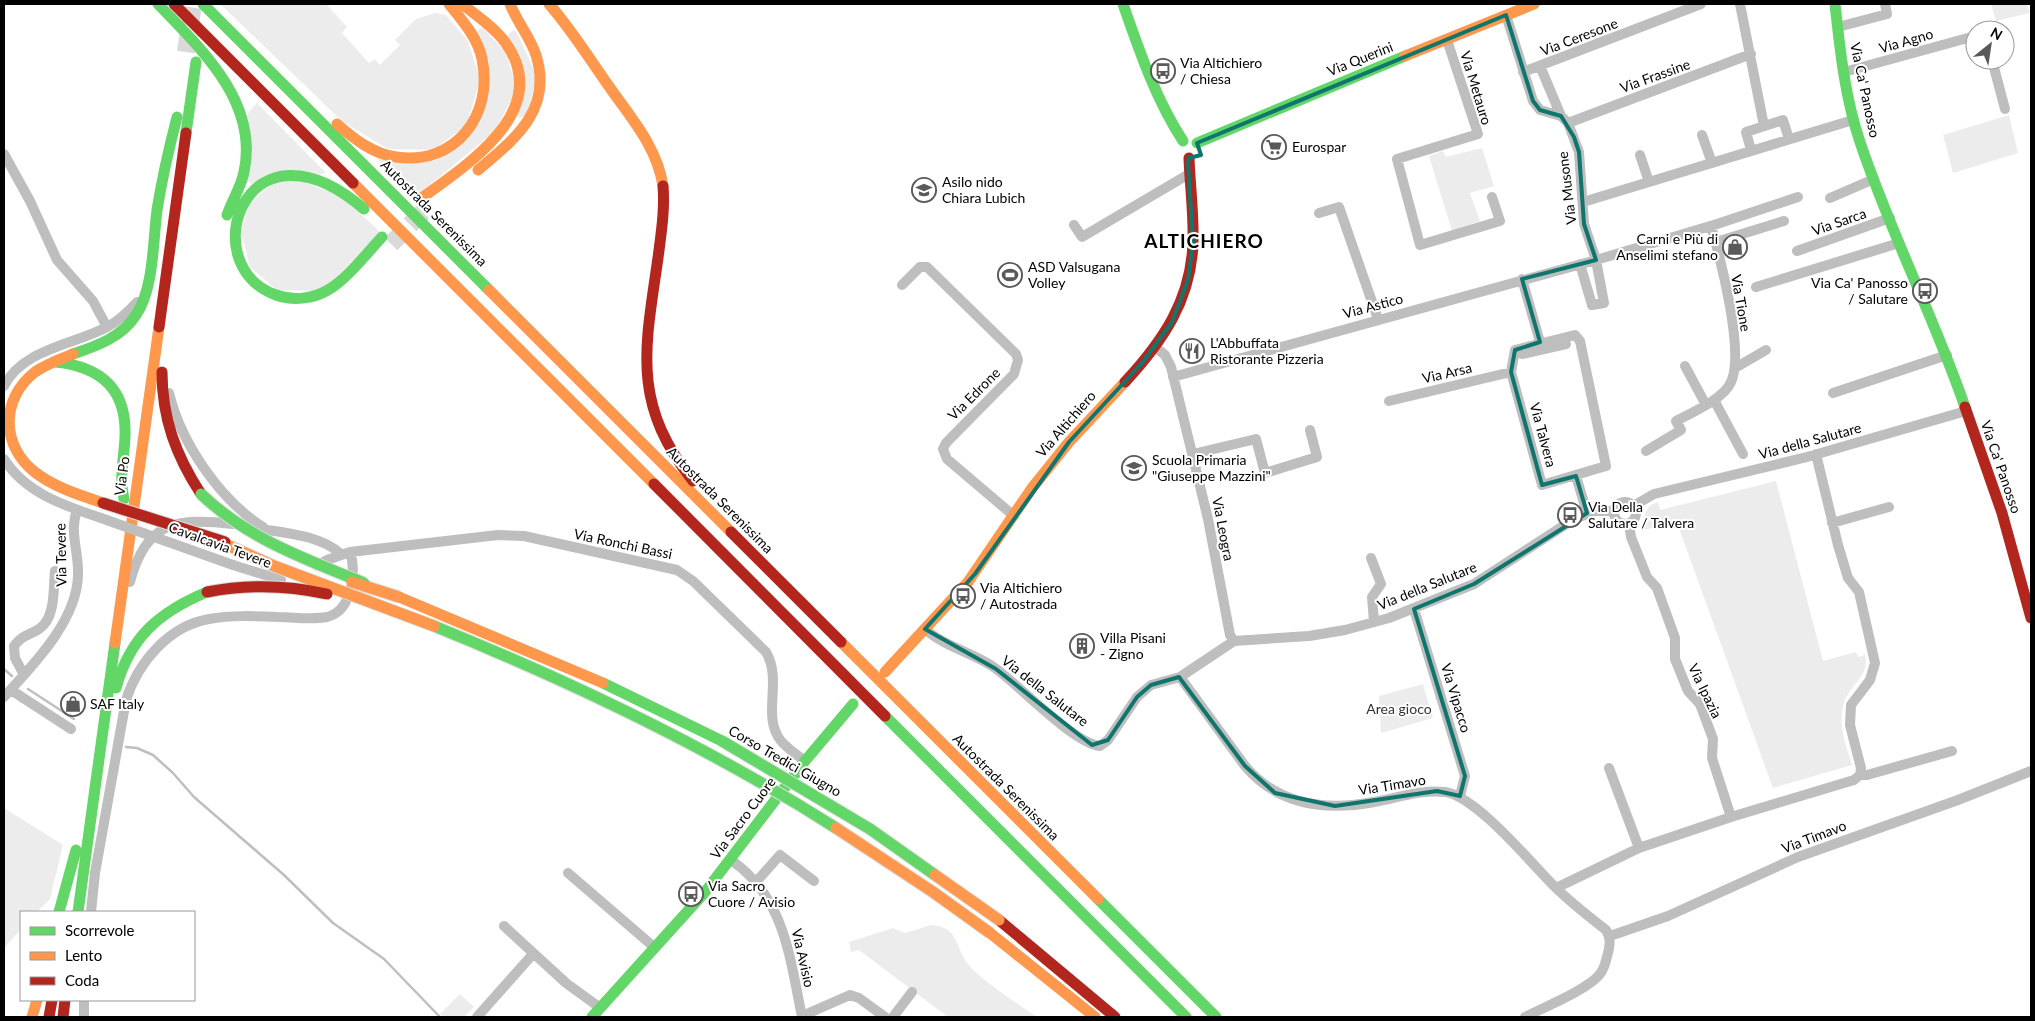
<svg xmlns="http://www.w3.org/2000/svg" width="2035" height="1021" viewBox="0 0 2035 1021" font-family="Lato,sans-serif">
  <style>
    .green { fill: #ececec }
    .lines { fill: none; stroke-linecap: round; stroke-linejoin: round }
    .stream { stroke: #bfbfbf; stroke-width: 2.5 }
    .highway-tunnel { stroke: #d9d9d9; stroke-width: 18; stroke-dasharray: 18 9; stroke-linecap: butt }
    .street { stroke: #bebebe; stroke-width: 10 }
    .fast { stroke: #63d668; stroke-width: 11 }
    .slow { stroke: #ff974d; stroke-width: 11 }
    .jam { stroke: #b3261e; stroke-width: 11 }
    .fast-bridge-casing { stroke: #dbdbdb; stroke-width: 13; stroke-linecap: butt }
    .slow-bridge-casing { stroke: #dbdbdb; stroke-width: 13; stroke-linecap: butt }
    .jam-bridge-casing { stroke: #dbdbdb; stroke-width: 13; stroke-linecap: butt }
    .street-bridge { stroke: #bebebe; stroke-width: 10 }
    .fast-bridge { stroke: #63d668; stroke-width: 11 }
    .slow-bridge { stroke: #ff974d; stroke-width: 11 }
    .jam-bridge { stroke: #b3261e; stroke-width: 11 }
    .marked { fill: none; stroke: #0f766e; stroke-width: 4; stroke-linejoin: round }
    .labels { text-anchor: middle; stroke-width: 4; stroke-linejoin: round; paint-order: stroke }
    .street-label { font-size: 14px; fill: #000; stroke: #fff }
    .poi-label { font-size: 14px; fill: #000; stroke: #fff; text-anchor: start }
    .park-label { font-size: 14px; fill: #333; stroke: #fff }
    .district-label { font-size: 19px; font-weight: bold; letter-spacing: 1px; fill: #000; stroke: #fff }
  </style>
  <rect width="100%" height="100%" fill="#fff"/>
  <!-- green -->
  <path class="green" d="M220 4H326L347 27 342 33 369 63 375 59 380 65 400 45 395 40 416 19 435 13 446 15 468 41 480 79 467 125 433 150 388 149 342 121Z
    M1991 4H2027L2030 13 1996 21Z
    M482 27 505 51 517 89 495 131 415 197 376 158 409 164 481 121 476 32Z
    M513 30 516 31 537 76 527 116 518 118 508 35Z
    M257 103 326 173 252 185 247 180 248 113Z
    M2009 115 2018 153 1953 173 1943 135Z
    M1482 148 1494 186 1470 193 1480 221 1452 231 1429 156 1443 151 1446 157Z
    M297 179 343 197 381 233 326 287 316 291 277 290 250 267 241 231 250 203 272 184Z
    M1776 481 1823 661 1856 652 1858 657 1865 655C1870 677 1850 683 1844 703 1837 724 1846 745 1852 765L1773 788 1676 520 1645 530C1642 518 1645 505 1658 502L1660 510Z
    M1423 684 1433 718 1381 733 1379 696Z
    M4 808 63 845 50 899 37 912H21V929L4 948Z
    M931 925C959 927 954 945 968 964 979 979 1020 1005 1037 1017H948L859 950 851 952 849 942 893 928 905 933Z
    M460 994 474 1007 464 1017H444L440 1014Z"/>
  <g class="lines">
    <!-- stream -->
    <path class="stream" d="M4 669 12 676
      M28 689 74 719
      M126 747 137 748 153 755 173 773 194 797 284 875 333 923 384 959 439 1016"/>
    <!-- highway-tunnel -->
    <path class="highway-tunnel" d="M186 52 193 4
      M391 244 427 208"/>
    <!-- street -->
    <path class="street" d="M1740 4 1764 126
      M1506 15 1533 101 1540 110 1561 116 1568 123 1579 152 1584 224 1596 260 1604 303 1592 305 1580 264
      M1838 27 1887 14 1885 4
      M1447 40 1478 134 1397 159 1420 245 1500 221 1492 197
      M1992 60 2005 109
      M1540 66 1561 116
      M1523 72 1701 4
      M1844 72 1975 36
      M1568 123 1751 54
      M1702 135 1712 163
      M1751 150 1746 132 1783 120 1789 139
      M4 154 30 201 57 260 93 301 107 327
      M1640 155 1649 182
      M1830 198 1874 179
      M1583 202 1853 120
      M1319 213 1339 207 1378 319
      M1074 225 1082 237 1189 174
      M1716 242 1784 221
      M1797 251 1890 218
      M1522 279 1540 342
      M902 285 920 267H927L1016 354 1018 360 1014 374 946 443 943 449 947 459 1014 516
      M1756 287 1899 243
      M1575 335 1580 341 1606 466 1542 485 1511 372 1515 350Z
      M1155 347 1165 355 1171 367 1208 519 1230 635 1234 641 1309 636 1345 630 1389 618 1474 584 1574 519 1595 511H1614
      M1522 354 1566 344
      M1685 366 1706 405
      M1735 368 1766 350
      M1173 377 1596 260 1717 224 1798 197
      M4 386C23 349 73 345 107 327 118 321 128 312 137 302
      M169 393C181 443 220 500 263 527
      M1833 393 1947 355
      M1714 400 1743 454
      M1389 401 1511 372
      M1646 451 1681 430 1676 421C1691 413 1724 399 1731 382 1745 352 1720 257 1711 226
      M1193 454 1256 439 1265 473 1317 457 1310 430
      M1816 454 1838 545 1848 578 1859 592 1875 663 1870 680 1851 705 1850 725 1861 768 1860 775
      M4 459C25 493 65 506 101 518
      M1576 476 1587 513
      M1614 513a11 11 0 1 1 22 0a11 11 0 1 1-22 0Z
      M1633 506 1654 494 1807 457 1966 411
      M1832 523 1889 507
      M1629 524 1631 537 1647 577 1657 588 1675 638V659L1688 691 1700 704 1713 739 1712 758 1731 817
      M250 527C279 533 318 533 341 554
      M1371 558 1381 584 1372 597 1374 622
      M233 565 281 580
      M317 566 327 560 350 552 498 535 524 536 677 570 693 581 766 652C783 681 761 716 781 741 788 749 797 755 805 761
      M130 582C146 520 178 518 233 524
      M1414 609 1465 776 1460 796
      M925 629C945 647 974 653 995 668 1019 685 1073 743 1100 746L1108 740 1137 697 1151 685 1180 677 1234 641
      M24 675 15 658 14 646C22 635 28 636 39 629 56 618 53 589 55 571
      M1180 677 1245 766C1278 805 1326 811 1374 802 1397 798 1422 789 1445 792 1476 796 1530 862 1554 886 1570 902 1588 916 1606 930 1611 938 1610 944 1608 953 1606 960 1605 968 1600 974 1589 989 1542 1008 1525 1017
      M11 690 71 729
      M4 697C33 665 77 621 78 575 79 552 69 532 77 510
      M1609 768 1639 848
      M731 860C785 897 790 959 802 1017
      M568 873 654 947
      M756 882 780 855 814 881
      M1556 888 1639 848 1731 817 1854 780 1860 775H1867L1952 751
      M91 912 95 873 126 700C138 663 168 626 209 619 231 615 255 616 278 617 294 617 311 620 327 617 352 611 357 572 350 552
      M504 926 566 983 599 1007
      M1610 936 1668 916 1798 857 1958 800 2031 771
      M84 1000V1017
      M802 1016 850 995 859 998 885 1017
      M477 1017 533 954
      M893 1017 912 992"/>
    <!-- fast -->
    <path class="fast" d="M158 4C201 49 259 102 244 172 241 187 232 201 227 215
      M203 4 489 290
      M1123 4C1139 50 1156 100 1183 141
      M1835 4C1840 50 1845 98 1860 142 1890 232 1934 317 1965 407
      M186 133 196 62
      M1197 143 1405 56
      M364 209C246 108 192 265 276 295 293 301 313 299 328 290 346 280 367 253 382 237
      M73 354C97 346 122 337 136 315 154 289 153 240 157 210 162 179 169 148 177 117
      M56 362C101 367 127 389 125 437 124 459 119 478 124 499
      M603 683 722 741
      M116 688C130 637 159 612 207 592
      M885 716 1186 1017
      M1098 899 1216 1017
      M59 912 76 850
      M78 912 115 643
      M592 1017 705 892 805 761 853 704"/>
    <!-- slow -->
    <path class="slow" d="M549 4C571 29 589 58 608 85 630 117 657 146 663 186
      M1405 56 1534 4
      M337 124C354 139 373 154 396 157 455 166 494 115 482 59 478 38 462 20 449 4
      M478 170C515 139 553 110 536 55 530 37 517 22 510 4
      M353 183 654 484
      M419 200C466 165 555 111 505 42 494 27 477 16 462 4
      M489 290 731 532
      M73 354C60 359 46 364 35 372 0 399 1 447 36 473 56 488 80 495 103 503
      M399 597 603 683
      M841 642 1098 899
      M115 643 159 327
      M885 672 968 582 1032 488 1069 442 1125 382
      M990 933 1095 1017
      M32 1017 37 1000"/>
    <!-- jam -->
    <path class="jam" d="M174 4 353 183
      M663 186C665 210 661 234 658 258 645 349 631 403 693 481
      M159 327 186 133
      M162 372C162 418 176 456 201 494
      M1125 382C1163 341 1191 300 1193 243 1194 215 1190 186 1189 158
      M1965 407 2002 513 2031 618
      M654 484 885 716
      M731 532 841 642
      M999 920 1115 1017
      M49 1017 52 1000
      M63 1017 65 1000"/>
    <defs>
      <path id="fast-bridge" d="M201 494C248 539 305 559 364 583
        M434 626C574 683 709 747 836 828
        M722 741 870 829 935 875"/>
      <path id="slow-bridge" d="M214 539 274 566 434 626
        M352 582 399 597
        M836 828 933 892 990 933
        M935 875 999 920"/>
      <path id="jam-bridge" d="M103 503 225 542
        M207 592C248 584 287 585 327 594"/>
    </defs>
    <!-- fast-bridge casing -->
    <use href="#fast-bridge" class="fast-bridge-casing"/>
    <!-- slow-bridge casing -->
    <use href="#slow-bridge" class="slow-bridge-casing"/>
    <!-- jam-bridge casing -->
    <use href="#jam-bridge" class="jam-bridge-casing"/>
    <!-- street-bridge -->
    <path class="street-bridge" d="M101 518 233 565"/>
    <!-- fast-bridge -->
    <use href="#fast-bridge" class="fast-bridge"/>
    <!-- slow-bridge -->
    <use href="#slow-bridge" class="slow-bridge"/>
    <!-- jam-bridge -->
    <use href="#jam-bridge" class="jam-bridge"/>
  </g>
  <!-- marked area -->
  <path class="marked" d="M1506 15 1533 101 1540 110 1561 116 1574 137 1579 152 1584 224 1596 260 1522 279 1540 342 1515 350 1511 372 1542 485 1576 476 1587 513 1474 584 1414 609 1465 776 1460 796 1437 791 1335 806 1275 793 1245 766 1179 677 1151 685 1137 697 1108 740 1092 745 996 669 925 629 975 574 1069 442 1142 363 1172 322 1188 280 1193 243 1188 164 1189 158 1201 155 1197 143Z"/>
  <!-- icons -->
  <defs>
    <symbol id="bus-ring" viewBox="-11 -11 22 22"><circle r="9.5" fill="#fff" stroke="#595959" stroke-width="1.5"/><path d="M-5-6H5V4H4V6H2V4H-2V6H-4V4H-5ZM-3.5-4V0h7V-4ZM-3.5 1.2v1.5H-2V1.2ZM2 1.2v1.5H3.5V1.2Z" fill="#595959"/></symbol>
    <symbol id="supermarket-ring" viewBox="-11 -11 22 22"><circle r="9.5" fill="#fff" stroke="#595959" stroke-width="1.5"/><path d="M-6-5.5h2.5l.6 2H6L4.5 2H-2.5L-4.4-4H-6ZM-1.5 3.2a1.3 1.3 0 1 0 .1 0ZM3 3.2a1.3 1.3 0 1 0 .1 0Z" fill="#595959"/></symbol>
    <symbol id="school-ring" viewBox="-11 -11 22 22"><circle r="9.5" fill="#fff" stroke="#595959" stroke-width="1.5"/><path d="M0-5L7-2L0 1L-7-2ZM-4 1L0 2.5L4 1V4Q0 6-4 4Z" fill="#595959"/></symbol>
    <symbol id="shop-ring" viewBox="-11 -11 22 22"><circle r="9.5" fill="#fff" stroke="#595959" stroke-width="1.5"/><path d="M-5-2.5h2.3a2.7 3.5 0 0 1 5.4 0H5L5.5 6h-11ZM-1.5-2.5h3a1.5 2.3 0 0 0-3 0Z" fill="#595959"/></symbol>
    <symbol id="stadium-ring" viewBox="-11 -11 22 22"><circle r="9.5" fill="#fff" stroke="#595959" stroke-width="1.5"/><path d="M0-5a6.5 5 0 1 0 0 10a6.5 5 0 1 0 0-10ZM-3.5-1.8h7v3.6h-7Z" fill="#595959"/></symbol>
    <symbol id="restaurant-ring" viewBox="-11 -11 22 22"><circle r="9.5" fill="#fff" stroke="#595959" stroke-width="1.5"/><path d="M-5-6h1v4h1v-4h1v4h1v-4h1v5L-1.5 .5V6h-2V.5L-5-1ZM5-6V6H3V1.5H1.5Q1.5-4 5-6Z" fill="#595959"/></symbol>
    <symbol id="building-ring" viewBox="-11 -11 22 22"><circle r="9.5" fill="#fff" stroke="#595959" stroke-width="1.5"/><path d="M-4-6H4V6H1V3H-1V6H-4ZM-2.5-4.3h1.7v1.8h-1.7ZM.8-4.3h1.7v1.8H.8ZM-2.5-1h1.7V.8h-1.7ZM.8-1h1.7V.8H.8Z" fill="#595959"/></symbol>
  </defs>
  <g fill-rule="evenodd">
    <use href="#bus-ring" x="1149" y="57" width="28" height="28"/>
    <use href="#supermarket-ring" x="1260" y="133" width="28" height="28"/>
    <use href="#school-ring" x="910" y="176" width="28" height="28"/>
    <use href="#shop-ring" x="1721" y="233" width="28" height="28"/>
    <use href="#stadium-ring" x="996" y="261" width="28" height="28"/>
    <use href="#bus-ring" x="1911" y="277" width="28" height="28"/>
    <use href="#restaurant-ring" x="1178" y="337" width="28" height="28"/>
    <use href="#school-ring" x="1120" y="454" width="28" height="28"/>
    <use href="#bus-ring" x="1556" y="501" width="28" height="28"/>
    <use href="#bus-ring" x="949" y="582" width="28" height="28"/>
    <use href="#building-ring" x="1068" y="632" width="28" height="28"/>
    <use href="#shop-ring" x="59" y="690" width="28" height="28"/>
    <use href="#bus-ring" x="677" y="880" width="28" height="28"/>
  </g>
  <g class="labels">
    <!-- street labels -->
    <g class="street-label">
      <text transform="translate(1579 37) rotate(-21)" y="5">Via Ceresone</text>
      <text transform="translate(1906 41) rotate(-16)" y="5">Via Agno</text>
      <text transform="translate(1360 59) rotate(-22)" y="5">Via Querini</text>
      <text transform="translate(1655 76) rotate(-20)" y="5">Via Frassine</text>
      <text transform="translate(1476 88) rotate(73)" y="5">Via Metauro</text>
      <text transform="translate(1865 90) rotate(78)" y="5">Via Ca' Panosso</text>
      <text transform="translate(1567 188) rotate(-97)" y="5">Via Musone</text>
      <text transform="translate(434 213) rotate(45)" y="5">Autostrada Serenissima</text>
      <text transform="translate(1839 222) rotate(-19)" y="5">Via Sarca</text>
      <text transform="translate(1741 303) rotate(80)" y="5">Via Tione</text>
      <text transform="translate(1373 306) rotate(-15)" y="5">Via Astico</text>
      <text transform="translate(1447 373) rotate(-13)" y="5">Via Arsa</text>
      <text transform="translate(974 394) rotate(-45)" y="5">Via Edrone</text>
      <text transform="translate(1066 424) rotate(-49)" y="5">Via Altichiero</text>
      <text transform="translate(1543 435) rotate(75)" y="5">Via Talvera</text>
      <text transform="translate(1810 441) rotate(-15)" y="5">Via della Salutare</text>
      <text transform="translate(2001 467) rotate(71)" y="5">Via Ca' Panosso</text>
      <text transform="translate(122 476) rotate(-82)" y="5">Via Po</text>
      <text transform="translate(720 500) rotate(45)" y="5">Autostrada Serenissima</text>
      <text transform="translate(1223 529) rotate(79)" y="5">Via Leogra</text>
      <text transform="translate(623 544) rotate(12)" y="5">Via Ronchi Bassi</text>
      <text transform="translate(220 545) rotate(20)" y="5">Cavalcavia Tevere</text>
      <text transform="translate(61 555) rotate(-91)" y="5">Via Tevere</text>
      <text transform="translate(1427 586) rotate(-22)" y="5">Via della Salutare</text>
      <text transform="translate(1045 691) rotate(38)" y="5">Via della Salutare</text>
      <text transform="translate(1705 691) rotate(64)" y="5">Via Ipazia</text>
      <text transform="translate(1456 698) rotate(73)" y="5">Via Vipacco</text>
      <text transform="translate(785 761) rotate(30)" y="5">Corso Tredici Giugno</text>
      <text transform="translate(1392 785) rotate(-9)" y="5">Via Timavo</text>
      <text transform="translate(1006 787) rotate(45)" y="5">Autostrada Serenissima</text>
      <text transform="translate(743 818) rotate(-53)" y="5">Via Sacro Cuore</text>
      <text transform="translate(1814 837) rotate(-21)" y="5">Via Timavo</text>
      <text transform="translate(803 958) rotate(77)" y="5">Via Avisio</text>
    </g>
    <!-- poi labels -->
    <g class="poi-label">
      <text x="1180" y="68">Via Altichiero<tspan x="1180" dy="16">/ Chiesa</tspan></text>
      <text x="1292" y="152">Eurospar</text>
      <text x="942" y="187">Asilo nido<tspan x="942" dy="16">Chiara Lubich</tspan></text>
      <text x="1718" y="244" text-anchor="end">Carni e Più di<tspan x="1718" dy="16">Anselimi stefano</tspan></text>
      <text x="1028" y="272">ASD Valsugana<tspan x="1028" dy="16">Volley</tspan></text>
      <text x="1908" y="288" text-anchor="end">Via Ca' Panosso<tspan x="1908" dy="16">/ Salutare</tspan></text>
      <text x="1210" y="348">L'Abbuffata<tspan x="1210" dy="16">Ristorante Pizzeria</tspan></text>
      <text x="1152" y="465">Scuola Primaria<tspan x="1152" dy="16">"Giuseppe Mazzini"</tspan></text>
      <text x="1588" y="512">Via Della<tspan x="1588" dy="16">Salutare / Talvera</tspan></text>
      <text x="980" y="593">Via Altichiero<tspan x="980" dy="16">/ Autostrada</tspan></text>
      <text x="1100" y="643">Villa Pisani<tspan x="1100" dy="16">- Zigno</tspan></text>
      <text x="90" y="709">SAF Italy</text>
      <text x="708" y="891">Via Sacro<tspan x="708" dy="16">Cuore / Avisio</tspan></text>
    </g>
    <!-- park labels -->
    <g class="park-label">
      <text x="1399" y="714">Area gioco</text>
    </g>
    <!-- district labels -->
    <g class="district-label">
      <text x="1204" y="248">ALTICHIERO</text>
    </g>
  </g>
  <!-- border -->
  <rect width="2035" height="1021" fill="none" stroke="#000000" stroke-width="10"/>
  <!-- legend -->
  <rect x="20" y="911" width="175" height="90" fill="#ffffff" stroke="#999999"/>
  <rect x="30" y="927" width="25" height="8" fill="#63d668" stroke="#999999"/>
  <text x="65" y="936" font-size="15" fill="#000000">Scorrevole</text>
  <rect x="30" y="952" width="25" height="8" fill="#ff974d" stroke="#999999"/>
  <text x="65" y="961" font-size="15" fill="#000000">Lento</text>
  <rect x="30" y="977" width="25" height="8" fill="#b3261e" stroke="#999999"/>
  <text x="65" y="986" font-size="15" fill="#000000">Coda</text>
  <!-- north arrow -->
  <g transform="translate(1990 45) rotate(30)"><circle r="24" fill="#ffffff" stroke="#999999"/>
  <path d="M0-4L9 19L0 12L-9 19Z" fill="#595959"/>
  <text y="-8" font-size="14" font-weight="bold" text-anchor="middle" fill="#000000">N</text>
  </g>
</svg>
